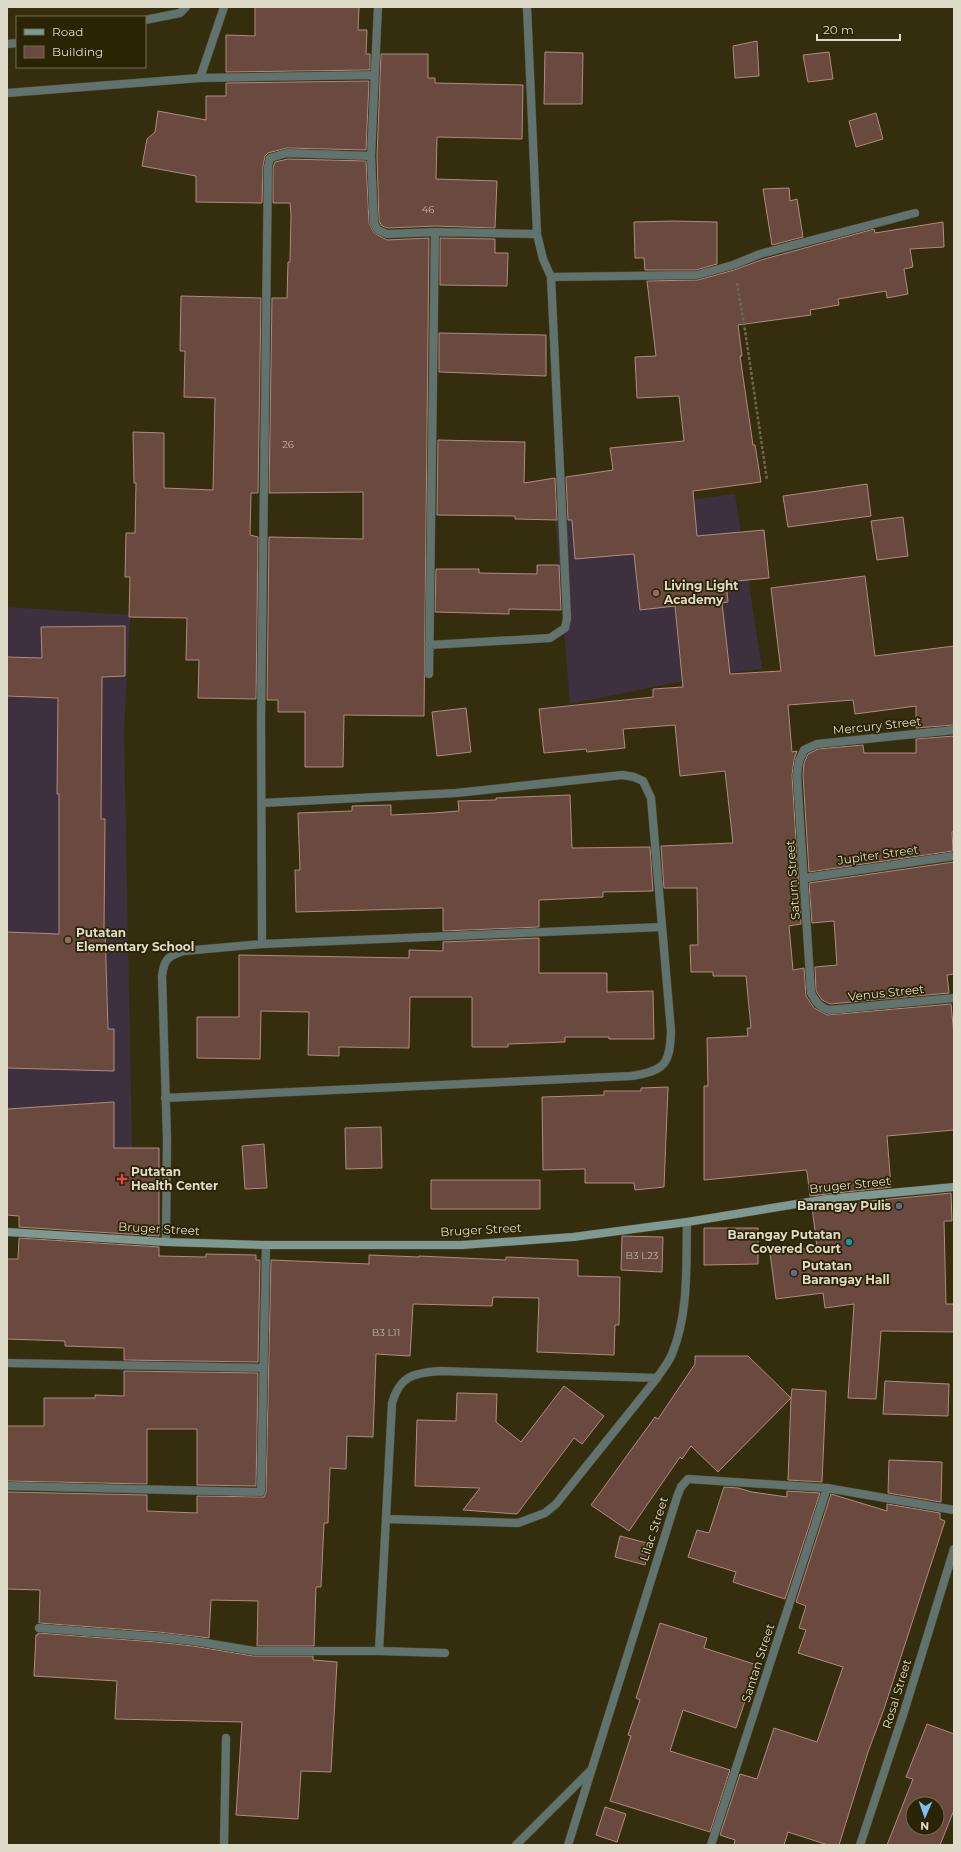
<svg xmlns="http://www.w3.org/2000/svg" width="961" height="1852" viewBox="0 0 961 1852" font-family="Montserrat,sans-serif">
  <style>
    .education { fill: #3e313f }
    .building { fill: #6a493f; stroke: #b08b7e; fill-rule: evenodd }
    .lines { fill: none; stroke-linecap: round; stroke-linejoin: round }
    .lane-casing { stroke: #504a2c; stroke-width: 9 }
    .street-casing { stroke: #504a2c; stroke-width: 9 }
    .secondary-casing { stroke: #504a2c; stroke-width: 9 }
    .path { stroke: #6e684d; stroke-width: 2.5; stroke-dasharray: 3 2; stroke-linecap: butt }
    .lane { stroke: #61736e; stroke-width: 8 }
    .street { stroke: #61736e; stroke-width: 8 }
    .secondary { stroke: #7d9992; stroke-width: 8 }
    .education-dot { fill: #8d6e63; stroke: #2b2404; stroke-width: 1.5 }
    .health-dot { fill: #e0444e; stroke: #2b2404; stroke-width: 1.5 }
    .service-dot { fill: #5c6f8a; stroke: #2b2404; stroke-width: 1.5 }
    .culture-dot { fill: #0f9aa8; stroke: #2b2404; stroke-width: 1.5 }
    .labels { text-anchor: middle; stroke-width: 3.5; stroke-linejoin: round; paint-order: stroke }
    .number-label { font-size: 10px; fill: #c2b6a6 }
    .poi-label { font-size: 12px; font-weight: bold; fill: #dfdbc9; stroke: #2b2404; text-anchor: start }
    .street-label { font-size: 12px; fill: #dfdbc9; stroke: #2b2404 }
  </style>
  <rect width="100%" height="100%" fill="#352e0e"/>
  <!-- education -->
  <path class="education" d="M735 494 762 669 712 675 570 704 555 517Z
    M7 607 130 615 124 731 132 1149 7 1162Z"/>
  <!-- building -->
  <path class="building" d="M255 7H359L358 30H367L366 54H370V70L226 72V35L255 36Z
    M757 41 759 76 735 78 733 46Z
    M545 52 583 53 582 104H544Z
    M829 52 833 79 808 82 803 55Z
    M381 54H428V78H435V83L523 85 522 139 437 137 436 179 497 181 495 228 435 226 388 228 382 226 379 221 377 156Z
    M369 81 366 150 287 148 268 153 265 156 263 167 262 203 196 202V176L142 166 147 139 155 132 158 111 206 120V96H226V83Z
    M876 113 883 139 856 147 849 121Z
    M288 159 366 161 369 223 374 233 387 240 429 238 424 716 344 715 343 767H305V712H278V700H267L269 537 363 539V492L269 493 272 298H287L288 262H290L291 215 290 203H273V168L275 162Z
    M789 188 790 201 797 199 803 237 772 245 763 189Z
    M674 221 717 222V264L696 270H645L644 258H635L634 222Z
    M943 222 944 247 910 249 913 267 904 269 908 294 887 298 886 291 838 299 839 305 810 310 811 315 738 325 742 356H740L753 445H755L761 482 693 491 697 536 764 530 769 578 726 582 728 602 722 603 730 674 781 671 771 588 865 576 875 656 954 646V725L916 728V706L855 714 853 700 788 705 792 752 797 751 794 760 792 775 801 924 789 926 793 970 804 968 806 996 814 1008 827 1015 951 1004 954 1035V1130L887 1136 891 1187 810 1196 807 1172 806 1170 704 1180V1086H708L707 1038 748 1036 747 1028H751L746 976H713V972H691L690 945H698L697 888H664L661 846 733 843 725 771 680 776 675 725 623 729 625 748 587 752 586 749 544 753 539 709 653 697V689L683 687 675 606 640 610 634 554 575 559 572 520H568L566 477 613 470 610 448 684 441 679 396 637 398 635 357 656 356 647 281 698 280 734 270 761 260 874 229 875 233Z
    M440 238 495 239V253H508L507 286 440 285Z
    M181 296 261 298 258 493H251L250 535 258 537 256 699 198 698 199 660H186L187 618 129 617 130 577H125L126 533H135L136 483H134L133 432 164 433V488L213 490 215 398 184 397 185 351H180Z
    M439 333 546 335V376L439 372Z
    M438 440 525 442 524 483 555 478 557 520 515 519V516L437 515Z
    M867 484 871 516 788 527 783 496Z
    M903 517 908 556 877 560 871 521Z
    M537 565H559L561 610 509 609V614L435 612 436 569H479V573L537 574Z
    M125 626V676L102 677 101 819H105L104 929H105L108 1029H114V1071L7 1068V932L59 934V794H57L58 698 7 696V657L42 658 41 627Z
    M466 708 471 752 437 756 432 712Z
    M954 736V832H952L953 851 809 872 803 775 804 763 808 754 818 749 863 745 864 753H916V739Z
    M570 795 572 848 650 847 653 891 603 892V897L539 900V927L443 931V908L296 912 295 870H300L298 813 352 811V806L391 805V815L433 813 459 811 458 801 496 800V798Z
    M954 862V974L947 975 949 993 830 1004 822 1000 816 991 815 967 837 965 834 921 812 923 809 883Z
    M539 938V973H607V992L653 991 654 1039H609V1037H565V1042L508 1044V1047H472V997H410L409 1048 339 1047V1056L308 1055 309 1012 261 1011 260 1059 197 1058V1017H239V955L409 958V950L443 951V942Z
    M668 1087 664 1187 635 1190 634 1183H585V1169L543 1170 542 1097 604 1095V1091H641V1088Z
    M114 1102V1148H159V1236L19 1227V1216L7 1215V1109Z
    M381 1127 382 1168 346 1169 345 1128Z
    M264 1144 267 1188 245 1189 242 1146Z
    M431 1180H540V1209H431Z
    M951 1193 952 1221H944L946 1304H954V1332L881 1331 876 1399 848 1398 854 1304 825 1308 823 1293 776 1299 770 1253 817 1247 812 1207Z
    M704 1228H758V1264L704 1265Z
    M622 1236 663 1237 662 1272 621 1270Z
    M19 1238 159 1247V1256L206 1257V1254L256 1255V1260H260L258 1362 124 1360V1348L65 1346V1341L7 1339V1259H18Z
    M369 1255 419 1257V1256L506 1260V1257L578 1260V1276L620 1277 619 1325H615L614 1355 537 1352 539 1298 493 1297 492 1306 413 1304 410 1356 376 1354 373 1437 347 1436 346 1469 330 1468 328 1523H324L321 1587H316L314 1646H257L258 1601 211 1600 209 1638 158 1632 39 1623 40 1590 7 1589V1492L147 1495V1511L197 1513V1496L264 1497 266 1492 271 1260 369 1264Z
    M695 1356H748L791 1398 792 1389 826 1391 822 1482 788 1480 791 1398 718 1472 691 1446 682 1459 680 1457 629 1531 591 1505 655 1417 658 1419 695 1364Z
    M124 1371 258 1373 256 1486 197 1485V1429H147V1484L7 1481V1426H44V1398H95V1395L124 1396Z
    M885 1381 949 1384 948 1416 883 1414Z
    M564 1386 604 1416 582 1444 574 1438 517 1514 463 1510 480 1488 415 1486 417 1420 456 1421 457 1393 497 1394 496 1422 521 1442Z
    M889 1460 942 1462 941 1502 888 1493Z
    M724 1487 738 1488 752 1492 787 1497V1491L820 1493 785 1599 733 1582 736 1572 688 1557 697 1530 709 1533Z
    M831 1494 887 1511V1504L940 1513V1519L945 1521 884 1709 868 1752 839 1845H828L788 1832 784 1845H734L735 1840 720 1835 740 1774 757 1779 774 1728 817 1742 843 1667 798 1653 806 1630 799 1628 806 1606 796 1602Z
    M620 1536 651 1544 645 1565 615 1557Z
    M660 1623 707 1638 704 1648 757 1665 736 1728 683 1710 670 1751 730 1770 710 1832 610 1801 631 1736 628 1735 640 1700 636 1698Z
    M38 1633 156 1642 193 1646 253 1656H313V1660L337 1662 331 1772 301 1771 298 1819 236 1815 242 1722 115 1719 117 1681 34 1676 36 1635H38Z
    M927 1724 954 1734V1810L940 1845H887L913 1779 906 1777ZM913 1804H937V1828H913Z
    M605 1807 626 1814 617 1842 596 1835Z"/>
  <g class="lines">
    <defs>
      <path id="lane" d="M224 1845 226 1738"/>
      <path id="street" d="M378 7 371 156 374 223 378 230 387 234 435 232 537 234
        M145 20 180 13 186 7
        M7 44 17 43
        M200 78 224 7
        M7 93 200 78 375 75
        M551 277 697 275 733 265 760 254 915 213
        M429 645 550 638 565 628 567 618 551 277 543 259 537 234 527 7
        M429 674 435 232
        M954 730 817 744 804 750 799 761 797 775 811 993C816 1002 819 1007 829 1010L954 998
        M805 878 954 856
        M262 944 261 719 268 167 270 158 287 153 371 156
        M165 1098 631 1076C665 1071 670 1064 671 1031L651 798 643 781 634 777 623 775 456 793 262 803
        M166 1242 167 1139 162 976C164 959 168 956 184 951L262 944 662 927
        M7 1363 263 1368
        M7 1486 261 1492 266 1245
        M386 1519 518 1523 545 1513 556 1504 657 1378C662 1370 669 1362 672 1354 689 1313 686 1265 687 1222
        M39 1628 157 1637 194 1641 254 1651H379L445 1653
        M379 1651 392 1403C400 1376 413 1373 440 1371L657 1378
        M516 1845 589 1772
        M568 1845 677 1497 681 1487 688 1479 827 1488 954 1510
        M711 1845 827 1488
        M860 1845 904 1712 954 1549"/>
      <path id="secondary" d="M7 1232 166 1242 266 1245H462L573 1237 687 1222 827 1199 954 1187"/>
    </defs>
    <!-- lane casing -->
    <use href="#lane" class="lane-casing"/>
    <!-- street casing -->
    <use href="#street" class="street-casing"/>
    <!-- secondary casing -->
    <use href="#secondary" class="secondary-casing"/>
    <!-- path -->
    <path class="path" d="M737 283 745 330 767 480"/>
    <!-- lane -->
    <use href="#lane" class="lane"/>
    <!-- street -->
    <use href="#street" class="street"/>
    <!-- secondary -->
    <use href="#secondary" class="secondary"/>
  </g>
  <!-- markers -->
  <g class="education-dot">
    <circle cx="656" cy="593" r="4"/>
    <circle cx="68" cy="940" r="4"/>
  </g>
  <path class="health-dot" d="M120 1173h4v4h4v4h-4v4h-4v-4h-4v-4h4z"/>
  <g class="service-dot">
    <circle cx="899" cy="1206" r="4"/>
    <circle cx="794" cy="1273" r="4"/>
  </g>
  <circle class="culture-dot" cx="849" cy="1242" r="4"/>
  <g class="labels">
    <!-- number labels -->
    <g class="number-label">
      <text x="428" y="213">46</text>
      <text x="288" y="448">26</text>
      <text x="642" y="1259">B3 L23</text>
      <text x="386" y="1336">B3 L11</text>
    </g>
    <!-- poi labels -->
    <g class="poi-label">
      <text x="664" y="590">Living Light<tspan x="664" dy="14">Academy</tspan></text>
      <text x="76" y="937">Putatan<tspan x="76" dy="14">Elementary School</tspan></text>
      <text x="131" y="1176">Putatan<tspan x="131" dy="14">Health Center</tspan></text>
      <text x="891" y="1210" text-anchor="end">Barangay Pulis</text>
      <text x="841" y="1239" text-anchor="end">Barangay Putatan<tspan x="841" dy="14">Covered Court</tspan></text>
      <text x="802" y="1270">Putatan<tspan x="802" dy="14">Barangay Hall</tspan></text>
    </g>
    <!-- street labels -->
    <g class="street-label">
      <text transform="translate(877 726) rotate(-6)" y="4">Mercury Street</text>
      <text transform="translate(878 855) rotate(-8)" y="4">Jupiter Street</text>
      <text transform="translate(793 880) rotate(-94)" y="4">Saturn Street</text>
      <text transform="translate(886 993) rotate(-6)" y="4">Venus Street</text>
      <text transform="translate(850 1185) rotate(-6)" y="4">Bruger Street</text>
      <text transform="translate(159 1229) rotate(3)" y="4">Bruger Street</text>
      <text transform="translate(481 1230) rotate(-3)" y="4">Bruger Street</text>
      <text transform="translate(654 1529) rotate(-72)" y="4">Lilac Street</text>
      <text transform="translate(758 1663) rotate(-72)" y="4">Santan Street</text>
      <text transform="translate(897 1694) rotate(-73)" y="4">Rosal Street</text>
    </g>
  </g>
  <!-- border -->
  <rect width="961" height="1852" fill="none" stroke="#dfdbc9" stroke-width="16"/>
  <!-- legend -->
  <rect x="16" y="16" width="130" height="52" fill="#2b2404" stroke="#736d53"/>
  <rect x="24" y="29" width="20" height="6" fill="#7d9992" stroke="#736d53"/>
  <text x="52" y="36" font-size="12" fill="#dfdbc9">Road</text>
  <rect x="24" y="46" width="20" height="12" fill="#6a493f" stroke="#736d53"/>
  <text x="52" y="56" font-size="12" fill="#dfdbc9">Building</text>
  <!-- north arrow -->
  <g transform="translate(925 1816) rotate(182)"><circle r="19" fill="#2b2404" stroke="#736d53"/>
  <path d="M0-3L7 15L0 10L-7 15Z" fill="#7ebdf9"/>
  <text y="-6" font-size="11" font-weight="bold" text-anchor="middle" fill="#dfdbc9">N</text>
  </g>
  <!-- scale -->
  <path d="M817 34v6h83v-6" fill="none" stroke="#dfdbc9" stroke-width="2"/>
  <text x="823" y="34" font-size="12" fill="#dfdbc9" stroke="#2b2404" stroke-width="3" paint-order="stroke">20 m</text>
</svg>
